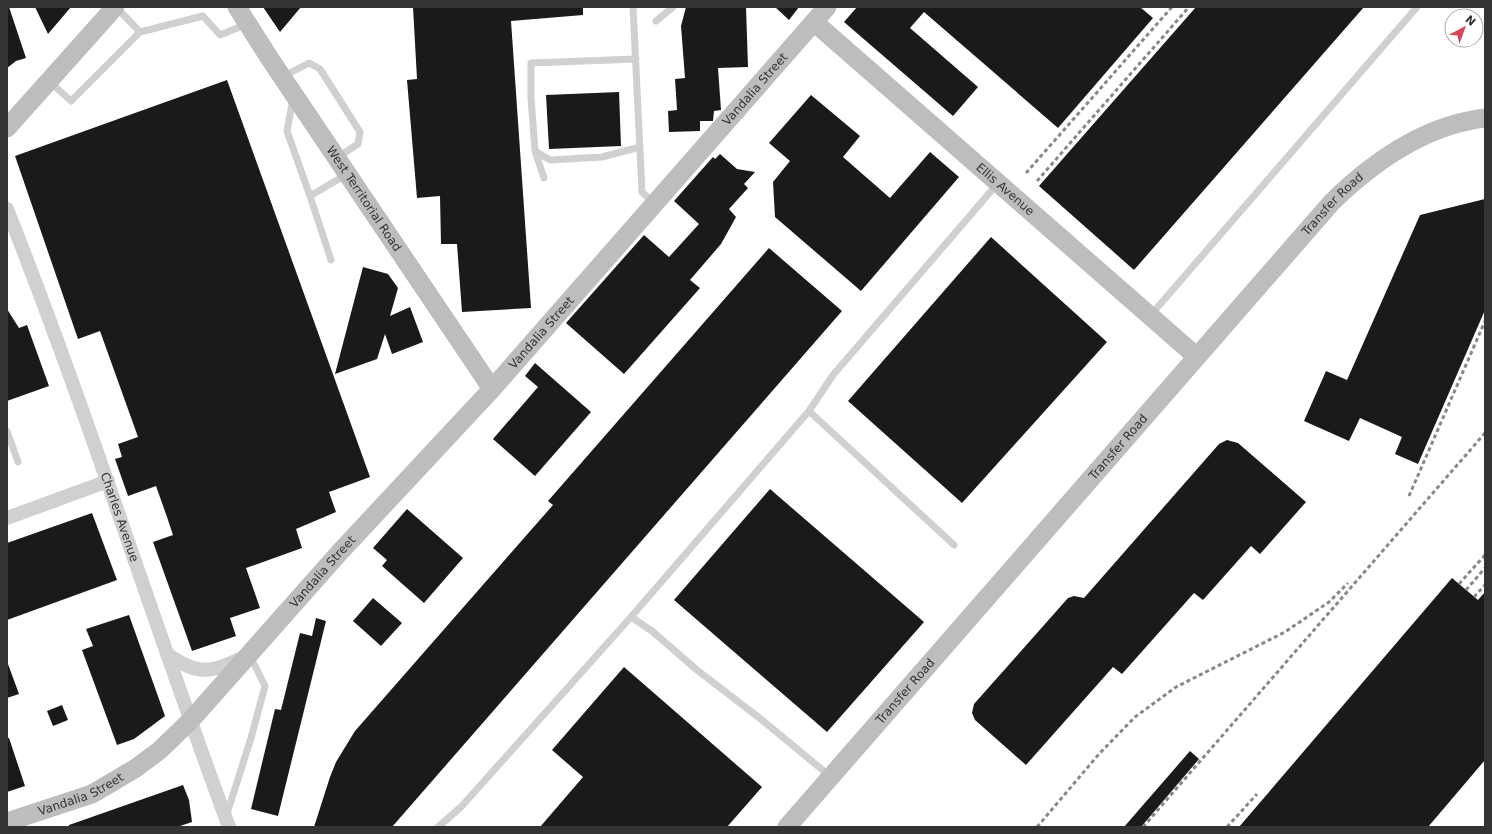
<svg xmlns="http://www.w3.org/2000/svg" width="1492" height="834" viewBox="0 0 1492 834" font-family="'DejaVu Sans',sans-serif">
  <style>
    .building { fill: #1a1a1a }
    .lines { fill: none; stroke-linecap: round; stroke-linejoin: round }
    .lane { stroke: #d0d0d0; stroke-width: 7 }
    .street { stroke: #d0d0d0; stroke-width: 14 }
    .secondary { stroke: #bdbdbd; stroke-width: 19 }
    .rail { stroke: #888; stroke-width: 3; stroke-dasharray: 4 3; stroke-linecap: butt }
    .labels { text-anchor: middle; stroke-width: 4; stroke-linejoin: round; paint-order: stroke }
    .street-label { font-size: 12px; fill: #333; stroke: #fff }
  </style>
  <rect width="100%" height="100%" fill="#fff"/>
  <!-- building -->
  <path class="building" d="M7 7H9L26 58 16 61 7 68Z
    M35 7H71L48 34Z
    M263 7H301L280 32Z
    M413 7H583V15L511 21 531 308 462 312 457 244H441L440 196 417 198 407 80 417 79Z
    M686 7H746L748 67 718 68 721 110 714 111 713 121H700V131L669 132 668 111 677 110 675 79 685 78 681 26Z
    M775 7H799L789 20Z
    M857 7H1140L1153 18 1058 128 924 12 910 28 978 87 953 116 844 22Z
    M1196 7H1364L1134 270 1039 186Z
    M227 80 370 477 329 492 336 512 296 529 302 548 246 568 260 608 230 618 236 636 192 651 153 542 173 535 167 517 156 486 128 496 115 459 122 457 118 444 138 437 100 331 78 339 15 156Z
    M619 92 621 146 549 149 546 95Z
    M811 95 860 136 843 157 890 198 930 152 959 177 861 291 775 217 773 182 790 161 769 143Z
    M720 154 737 169 755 172 744 184 748 188 729 209 736 217 721 244 690 280 700 288 624 374 566 323 644 235 669 257 699 224 674 201 713 157 715 159Z
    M1485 199V310L1418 464 1395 454 1402 437 1360 418 1349 441 1304 421 1326 371 1347 380 1420 215Z
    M991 237 1107 342 962 503 848 401Z
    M769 248 842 311 392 827H314L330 777 336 762 355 731 553 505 548 501Z
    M363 267 388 274 398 288 390 316 410 307 423 342 392 354 385 334 377 359 335 374Z
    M7 309 19 328 27 325 49 386 7 401Z
    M535 363 591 412 535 476 493 439 538 387 525 376Z
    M1227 440 1238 443 1306 502 1260 554 1251 546 1203 600 1194 593 1122 674 1113 667 1026 765 975 720 972 713 974 704 1068 598 1074 596 1084 598 1219 444Z
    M770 489 924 622 827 732 674 600Z
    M407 509 463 558 424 603 382 566 387 560 373 548Z
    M92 513 117 580 7 620V543Z
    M1452 578 1478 600 1485 592V760L1428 827H1239Z
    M373 598 402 623 381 646 353 621Z
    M129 615 165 716 134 739 117 745 82 650 93 646 86 629Z
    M316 618 326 621 278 816 251 809 275 709 281 710 300 633 312 636Z
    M7 664H8L19 694 7 698Z
    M624 667 762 787 727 827H540L583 777 552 750Z
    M62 705 68 720 53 726 47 711Z
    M7 738H9L25 786 7 792Z
    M1190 751 1199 759 1141 827H1124Z
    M183 785 189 800 192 822 177 827H69V825Z"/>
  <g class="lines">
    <!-- lane -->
    <path class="lane" d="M116 7 140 32
      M633 7 642 192 655 204
      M656 21 673 7
      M636 59 531 63V98L535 151 550 160 602 157 640 147
      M282 77 309 63 320 69 360 132 358 144 338 157
      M49 81 71 101 140 32 203 16 220 35 247 24
      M293 99 287 131 310 196 347 174
      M535 151 544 178
      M310 196 331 260
      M1150 316 1417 7
      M809 411 954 545
      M7 431 18 462
      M631 617 652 631 697 670 762 720 831 777
      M226 817 251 738 265 686 250 656
      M438 827 461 807 631 617 809 411 833 375 998 183"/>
    <!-- street -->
    <g class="street">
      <path id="s1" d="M7 209C88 413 153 622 229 827"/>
      <path d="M7 518 108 481"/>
      <path d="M167 654C199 676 210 673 244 657"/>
    </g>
    <!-- secondary -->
    <g class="secondary">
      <path id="s2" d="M237 7 270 59 492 389"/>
      <path id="s3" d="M814 22 1197 357"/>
      <path d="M7 128 115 7"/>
      <path id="s4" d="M7 822 92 794 136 768 160 750 190 721 339 553 492 389 827 7"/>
      <path id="s5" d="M787 827 1332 202C1374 161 1425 125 1485 118"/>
    </g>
    <!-- rail -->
    <path class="rail" d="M1026 173 1172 7
      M1037 181 1189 7
      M1409 496 1485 321
      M1459 584 1485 555
      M1466 590 1485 568
      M1474 597 1485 585
      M1037 827 1099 754 1135 717 1176 687 1285 632 1329 602 1348 583
      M1143 827 1485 433
      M1227 827 1257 794"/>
  </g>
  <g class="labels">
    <!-- street labels -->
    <g class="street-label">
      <text dy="4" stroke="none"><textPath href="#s4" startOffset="1060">Vandalia Street</textPath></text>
      <text dy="4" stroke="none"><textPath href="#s3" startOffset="254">Ellis Avenue</textPath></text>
      <text dy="4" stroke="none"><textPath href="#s2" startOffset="230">West Territorial Road</textPath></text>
      <text dy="4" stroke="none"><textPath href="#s5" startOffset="828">Transfer Road</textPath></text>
      <text dy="4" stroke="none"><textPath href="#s4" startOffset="736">Vandalia Street</textPath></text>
      <text dy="4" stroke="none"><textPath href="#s5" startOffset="504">Transfer Road</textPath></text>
      <text dy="4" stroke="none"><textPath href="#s1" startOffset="328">Charles Avenue</textPath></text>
      <text dy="4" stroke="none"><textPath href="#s4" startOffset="412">Vandalia Street</textPath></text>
      <text dy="4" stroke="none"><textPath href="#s5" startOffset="180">Transfer Road</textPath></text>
      <text dy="4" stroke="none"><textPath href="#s4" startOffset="79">Vandalia Street</textPath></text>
    </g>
  </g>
  <!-- border -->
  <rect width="1492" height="834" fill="none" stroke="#333333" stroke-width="16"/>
  <!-- north arrow -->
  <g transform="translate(1464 28) rotate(41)"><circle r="19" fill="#ffffff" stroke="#adadad"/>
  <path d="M0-3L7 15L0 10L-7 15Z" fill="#d8465c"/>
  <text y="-6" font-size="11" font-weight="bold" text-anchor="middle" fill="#333333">N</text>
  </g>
</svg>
